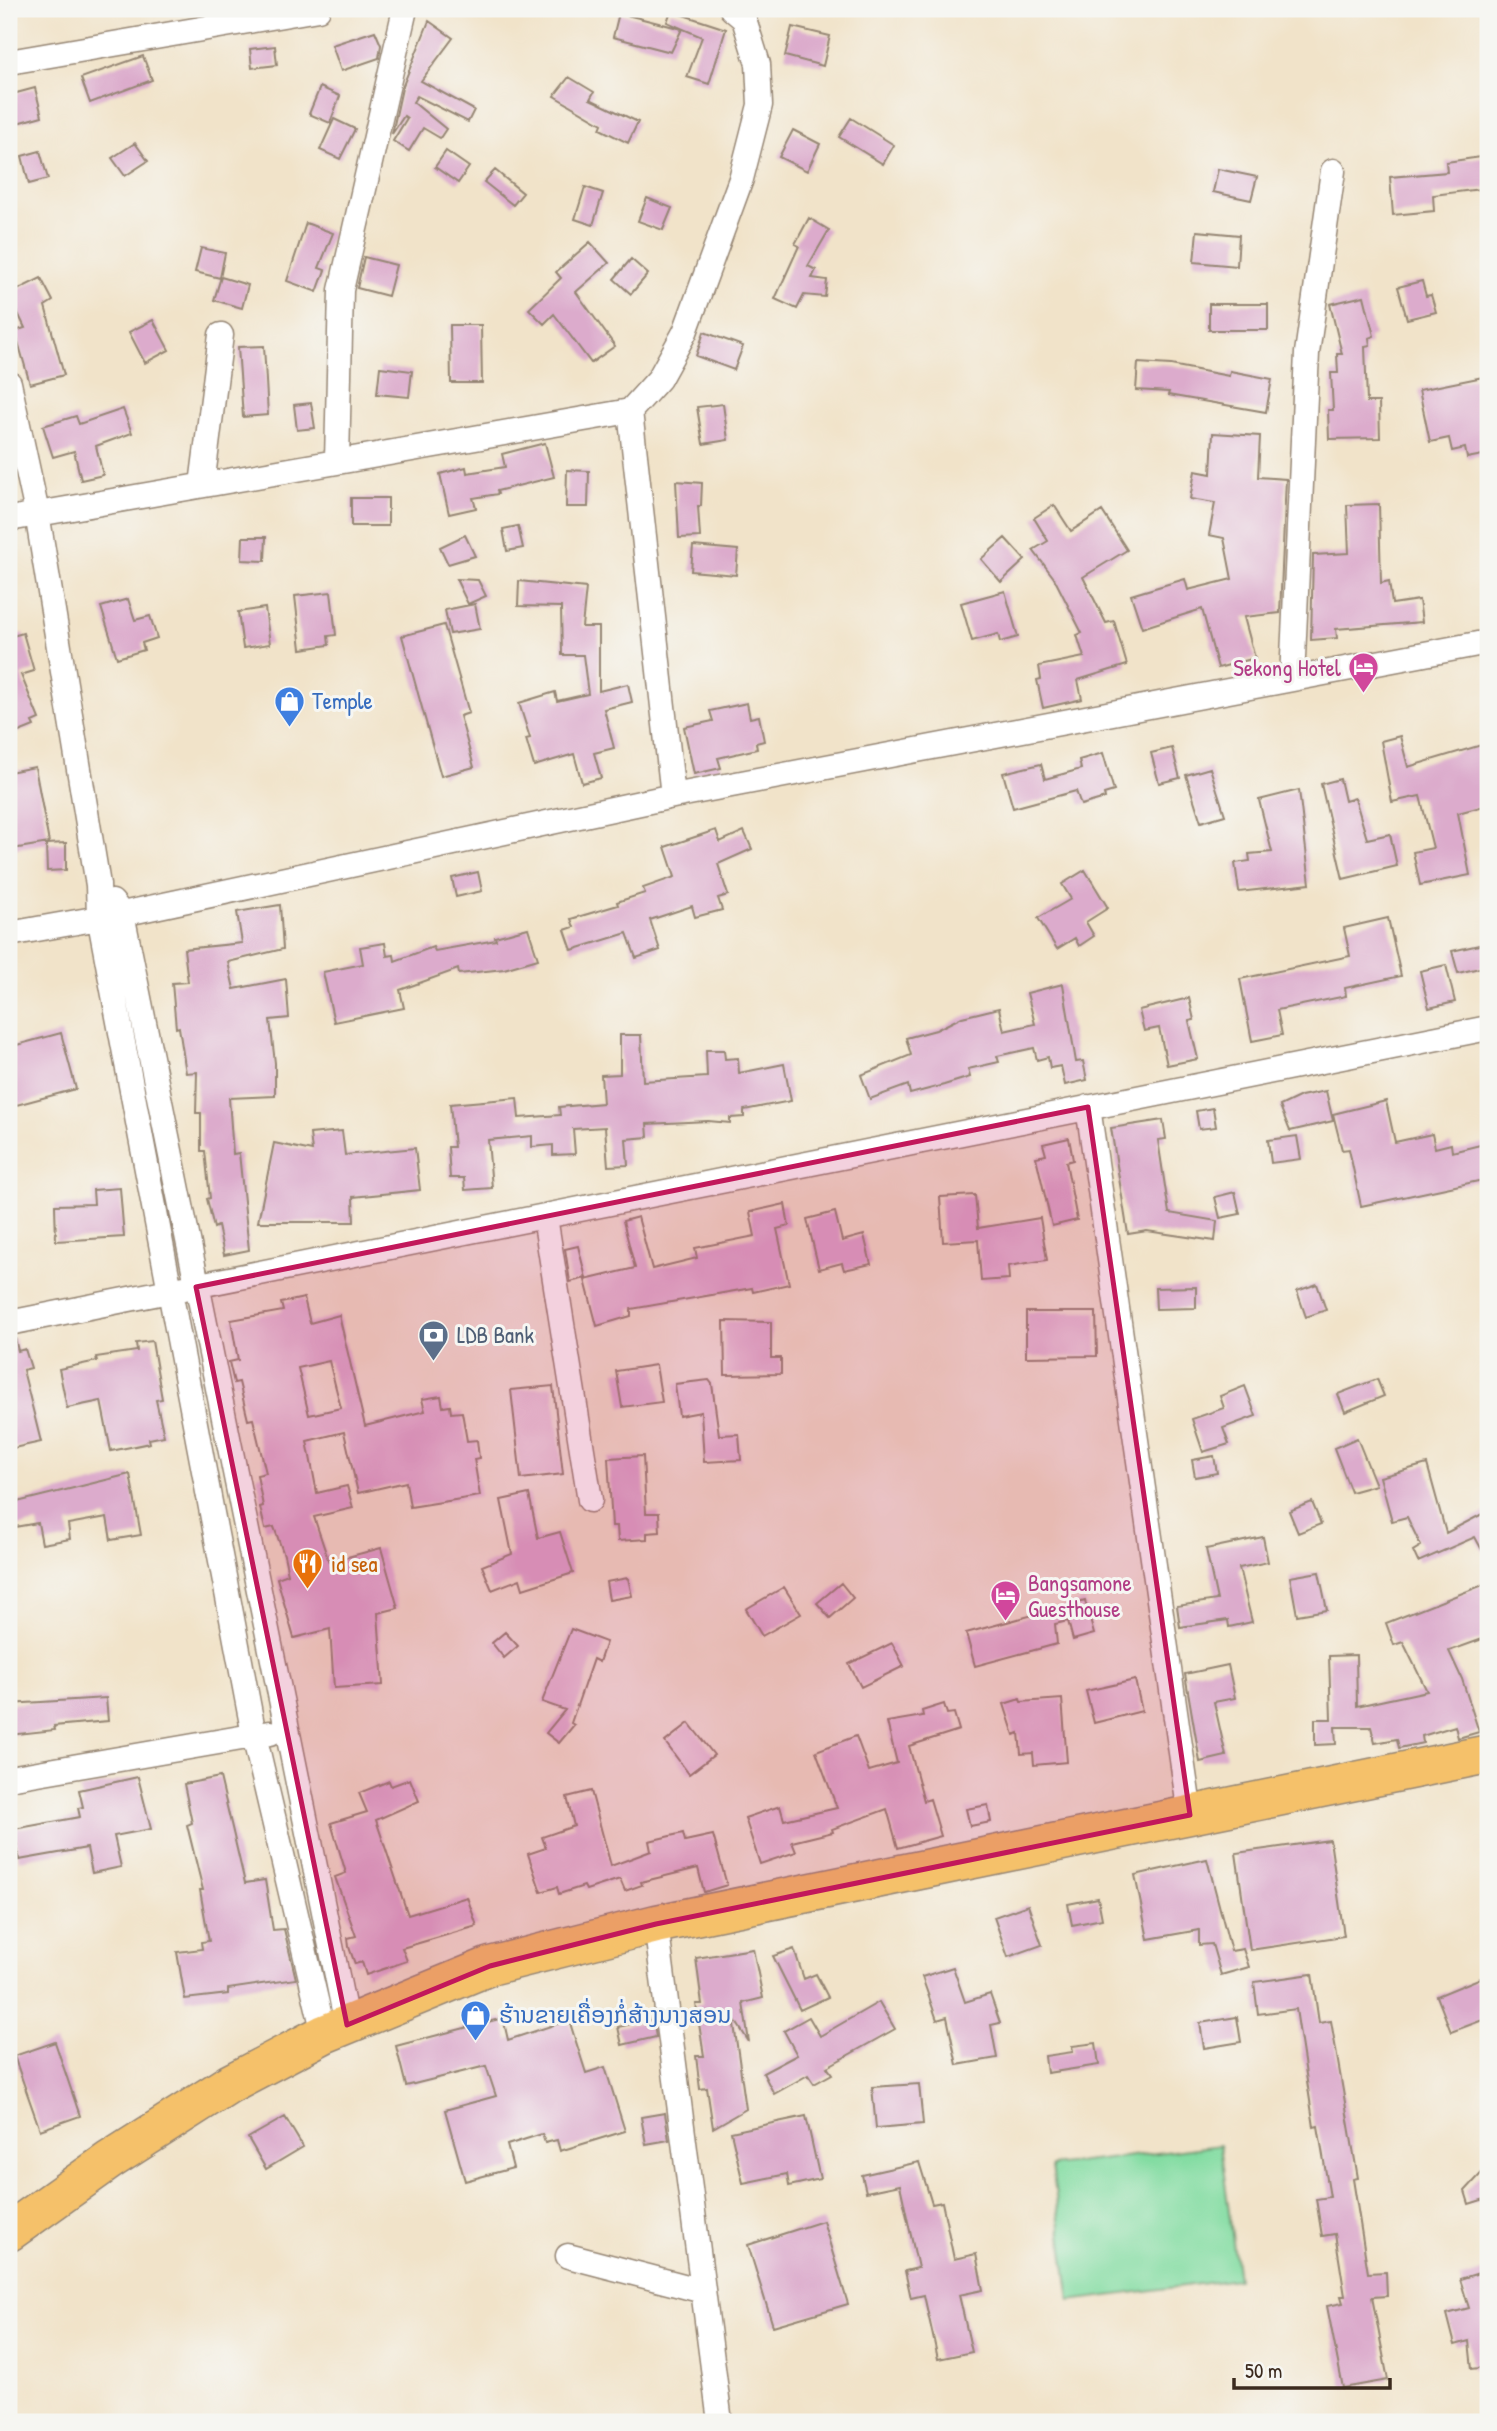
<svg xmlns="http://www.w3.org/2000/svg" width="1497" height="2431" viewBox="0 0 1497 2431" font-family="'Patrick Hand','Noto Sans Lao',sans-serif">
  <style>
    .green { fill: #82dca1; stroke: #5e8360; stroke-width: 2 }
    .building { fill: #dcabcc; fill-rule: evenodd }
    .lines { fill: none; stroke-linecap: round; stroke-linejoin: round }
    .minor-casing { stroke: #968674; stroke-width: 27 }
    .trunk-casing { stroke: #968674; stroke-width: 41 }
    .minor { stroke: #fff; stroke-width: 24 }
    .trunk { stroke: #f5c16b; stroke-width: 38 }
    .marked { fill: #c2185b; fill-opacity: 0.2; stroke: #c2185b; stroke-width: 5; stroke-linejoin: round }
    .labels { text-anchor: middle; stroke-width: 6; stroke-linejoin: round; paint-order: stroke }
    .hotel-label { font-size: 23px; fill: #b23c85; stroke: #f6f6f2; text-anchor: end }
    .shop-label { font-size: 23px; fill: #366cbe; stroke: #f6f6f2; text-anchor: start }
    .service-label { font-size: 23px; fill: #4e5e75; stroke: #f6f6f2; text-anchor: start }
    .food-label { font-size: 23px; fill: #c56008; stroke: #f6f6f2; text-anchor: start }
  </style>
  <rect width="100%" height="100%" fill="#f6f6f2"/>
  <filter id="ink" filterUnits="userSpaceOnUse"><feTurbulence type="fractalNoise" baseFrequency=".0143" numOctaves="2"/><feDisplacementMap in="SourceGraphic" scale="14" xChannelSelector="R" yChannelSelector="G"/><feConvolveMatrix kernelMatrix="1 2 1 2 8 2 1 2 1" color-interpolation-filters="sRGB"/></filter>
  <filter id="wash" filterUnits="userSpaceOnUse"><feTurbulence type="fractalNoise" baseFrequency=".00686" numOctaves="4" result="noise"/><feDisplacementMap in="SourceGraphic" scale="28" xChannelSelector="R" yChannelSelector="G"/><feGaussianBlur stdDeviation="1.57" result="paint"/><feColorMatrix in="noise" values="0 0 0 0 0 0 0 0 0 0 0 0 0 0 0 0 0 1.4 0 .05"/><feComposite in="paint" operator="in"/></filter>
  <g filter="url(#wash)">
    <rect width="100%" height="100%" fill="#f1e3c9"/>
    <!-- green -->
    <path class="green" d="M1220 2145 1238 2279 1070 2301 1052 2166Z"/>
    <g id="blocks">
      <!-- building -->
      <path class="building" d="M671 11 726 29 709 84 687 77 702 37 667 22Z
        M619 13 682 29 671 52 613 37Z
        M429 21 453 38 421 81 474 110 468 122 417 96 413 102 446 129 440 138 423 128 409 151 393 141 407 118 404 116 392 134 402 88Z
        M792 27 830 36 823 66 785 56Z
        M375 31 381 45 379 58 341 71 332 45Z
        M275 46 277 65 252 68 250 49Z
        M143 56 152 80 90 103 81 78Z
        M569 77 594 92 590 99 638 122 628 143 600 129 602 124 554 96Z
        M320 87 340 96 330 123 309 114Z
        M35 88 42 116 17 123 9 95Z
        M851 118 894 145 883 164 839 137Z
        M334 119 355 129 340 159 320 150Z
        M793 130 820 144 807 171 779 157Z
        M135 143 148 161 125 176 112 158Z
        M40 151 48 179 29 184 22 156Z
        M446 151 469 167 458 183 435 167Z
        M1488 156V188L1433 195 1434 211 1393 215 1390 177 1447 172 1446 162Z
        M1218 169 1257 177 1251 200 1213 192Z
        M495 170 523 193 513 205 484 182Z
        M585 187 603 193 593 225 575 219Z
        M647 198 672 208 663 230 638 221Z
        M809 218 829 230 808 266 816 270 812 278 827 280 825 297 804 295 797 309 775 299 799 246 795 244Z
        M306 223 333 233 319 268 325 270 317 292 287 281Z
        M1197 231 1239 235 1237 266 1194 262Z
        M590 242 609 263 576 292 615 346 591 363 554 314 544 324 529 309 561 278 556 272Z
        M201 248 225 253 220 278 195 272Z
        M364 257 396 265 388 296 357 288Z
        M631 259 648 274 631 294 614 279Z
        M221 277 248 285 242 308 214 300Z
        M41 278 53 301 45 306 64 375 30 384 15 331 25 328 9 294Z
        M1422 281 1426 296 1431 295 1436 312 1407 319 1398 287Z
        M1364 296 1374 336 1369 338 1370 345 1365 346 1367 402H1379L1380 438 1329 439 1328 410H1333L1331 373H1338L1337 354H1342L1330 304Z
        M1209 304H1268V330H1209Z
        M153 320 169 350 145 363 129 332Z
        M450 325H481L482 383H451Z
        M704 332 743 346 734 370 696 356Z
        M264 346 268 415 243 417 238 347Z
        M1138 363 1171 365 1229 376 1230 371 1272 379 1266 412 1168 395 1169 392 1136 390Z
        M380 367 412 371 409 397 377 394Z
        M1488 376V454L1467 458 1465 448 1452 451 1449 438 1430 442 1419 390Z
        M311 403 315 428 297 430 294 405Z
        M723 404 728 440 703 444 697 407Z
        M123 409 132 433 96 446 103 475 81 480 74 451 53 457 43 426 76 416 79 424Z
        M1213 433 1260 436 1258 477 1286 479 1280 613 1244 617 1255 658 1218 668 1202 609 1142 628 1131 595 1185 579 1188 590 1232 579 1224 538 1209 535 1215 503 1190 499 1195 471 1211 474Z
        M545 443 554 477 497 491 498 494 473 498 476 508 449 514 440 474 466 467 467 473 505 467 502 454Z
        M567 470 589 471 588 507H566Z
        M676 481 702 483 701 506H698L700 537 679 538Z
        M351 498H388V526H351Z
        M1379 504 1381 583 1389 581 1392 604 1419 600 1422 622 1336 629 1337 638 1311 640 1313 555 1349 553 1347 505Z
        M1054 505 1071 531 1102 511 1127 550 1083 577 1106 623 1114 621 1127 665 1078 680 1082 699 1043 708 1037 680 1041 679 1039 666 1084 657 1077 635 1082 633 1054 578 1033 550 1048 541 1034 518Z
        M518 526 523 548 507 551 503 529Z
        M465 535 475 556 448 564 440 547Z
        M243 537H266L265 561 242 560Z
        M1005 538 1025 560 1001 582 981 559Z
        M693 546 738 550 736 575 691 571Z
        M456 579 478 580 486 596 468 604Z
        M519 581 586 588 582 627H599V691L628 684 632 702 604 709 614 748 594 753 601 778 582 783 574 754 534 766 526 739 530 738 519 703 555 692 557 701 588 694 583 655H562L561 607 518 606Z
        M1005 591 1018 637 1000 642 998 634 972 641 961 603Z
        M331 592 336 635 328 636 329 645 301 649 295 596Z
        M128 599 135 620 150 616 157 638 142 643 144 650 117 658 101 607Z
        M475 604 480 629 450 634 445 610Z
        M265 608 270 644 243 648 238 612Z
        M444 625 469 713 460 716 474 767 441 776 402 636Z
        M23 633 34 671 21 675 39 719 32 722 34 726 9 736V637Z
        M747 703 750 718 759 716 764 741 756 743 757 749 718 758 721 768 694 774 684 727 713 721 710 711Z
        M1400 736 1408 767 1488 743V805L1458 813 1470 875 1420 885 1413 852 1433 848 1420 796 1392 802 1381 741Z
        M1172 748 1180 778 1159 783 1151 753Z
        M1103 753 1114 791 1104 794 1105 798 1081 805 1076 791 1013 808 1003 773 1041 764 1045 779 1081 769 1079 760Z
        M35 767 49 843 12 849 9 772Z
        M1210 768 1225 815 1201 822 1186 775Z
        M1340 779 1345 801 1355 798 1367 839 1390 834 1397 866 1343 879 1321 784Z
        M1299 790 1310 884 1239 892 1235 863 1250 861 1249 854 1272 852 1259 800Z
        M716 830 720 842 744 831 752 849 718 864 728 895 718 898 722 910 695 917 692 906 650 920 660 950 636 958 627 933 572 950 565 930 574 927 571 919 618 905 617 902 645 893 643 888 675 877 665 847Z
        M66 843V870L47 871 46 844Z
        M1085 870 1108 908 1086 922 1094 936 1079 946 1075 938 1057 949 1038 918 1071 899 1062 884Z
        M478 872 482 891 456 897 452 878Z
        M280 905 283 949 228 962 234 989 286 979 289 1018 270 1020 275 1063V1096L229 1098 233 1154 239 1153 249 1250 224 1255 218 1226 214 1228 207 1199 210 1198 205 1151H201V1113H196L197 1072 186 1073 179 1027 176 1028 172 983 188 982 184 949 242 943 237 912Z
        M1388 918 1401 976 1345 988 1346 996 1277 1010 1282 1035 1252 1041 1240 979 1350 956 1344 928Z
        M528 928 538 959 504 969 459 974 458 969 400 990 404 1008 334 1022 323 972 363 964 360 947 385 943 387 956 394 955 395 961 433 947 435 951 496 940 495 937Z
        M1488 943V966L1458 973 1452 951Z
        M1446 965 1455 1002 1429 1008 1420 971Z
        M1063 984 1076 1062 1083 1061 1087 1080 1065 1085 1061 1066 1050 1068 1048 1057 1037 1060 1034 1048 997 1056 999 1062 968 1069 970 1077 944 1085 910 1094 908 1085 870 1099 861 1075 911 1055 906 1038 936 1030 962 1017 999 1008 1004 1031 1035 1024 1027 993Z
        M1189 998 1194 1020 1189 1021 1198 1059 1167 1065 1159 1028 1144 1031 1139 1010Z
        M61 1033 76 1089 9 1107V1047Z
        M620 1035H641L643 1081 707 1077 706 1050H724L725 1059 738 1058 739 1073 784 1064 791 1101 744 1110V1117L730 1118V1123L708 1121 647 1124 648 1137 626 1139 628 1165 608 1166 605 1127 573 1129 575 1154 553 1155V1145L532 1147V1136L488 1140 492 1188 465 1190 464 1178H450L448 1147H454L450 1104 517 1098 519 1118 560 1115 559 1107 603 1103 601 1075 620 1074Z
        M1326 1091 1333 1121 1290 1131 1280 1106 1301 1096Z
        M1386 1101 1395 1142 1432 1134 1435 1148 1451 1144 1452 1152 1488 1143V1179L1361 1206 1349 1149 1342 1150 1333 1114Z
        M1213 1108 1216 1127 1199 1129 1196 1111Z
        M1163 1120 1166 1139 1158 1140 1169 1213 1217 1221 1215 1241 1147 1231 1128 1234 1111 1128Z
        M342 1131 345 1155 415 1148 420 1190 353 1197 354 1222H258L274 1143 312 1151 310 1134Z
        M1297 1136 1301 1159 1271 1163 1268 1140Z
        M1069 1138 1073 1160 1066 1162 1077 1220 1052 1226 1036 1157 1046 1155 1043 1144Z
        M120 1188 124 1237 56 1241 55 1205 94 1204 93 1190Z
        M1235 1192 1240 1214 1220 1218 1215 1197Z
        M975 1195 978 1228 1040 1218 1047 1260 1008 1266 1009 1279 981 1281 978 1240 943 1242 940 1197Z
        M785 1204 789 1226 777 1229 789 1284 753 1292 752 1288 631 1309V1316L597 1326 585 1280 635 1268 623 1221 638 1217 652 1269 697 1258 695 1248 755 1236 750 1212Z
        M835 1212 842 1241 864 1235 871 1264 844 1270 842 1263 819 1269 807 1219Z
        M578 1246 586 1278 570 1282 565 1249Z
        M1317 1284 1326 1310 1306 1317 1297 1291Z
        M1196 1287V1308L1156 1309 1155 1288Z
        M304 1298 310 1323 339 1315 365 1426 425 1411 422 1399 441 1396 443 1407 450 1406 451 1413 462 1412 467 1441 477 1440 479 1458 474 1459 480 1496 410 1507 406 1482 358 1493 344 1432 307 1441 317 1493 347 1486 353 1508 314 1517 329 1562 381 1548 398 1608 378 1613 383 1685 334 1688 330 1629 294 1638 277 1578 288 1574 284 1555 274 1527 265 1529 260 1507 263 1506 257 1475 266 1473 253 1419 248 1420 239 1382 234 1383 229 1362 238 1360 231 1320 283 1311 281 1303ZM329 1361 341 1408 309 1415 298 1368Z
        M1026 1312H1096L1097 1356 1026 1357Z
        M724 1321 771 1322V1358H781V1374L725 1375Z
        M15 1338 18 1351 25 1349 31 1368 23 1370 41 1442 9 1449V1339Z
        M152 1341 162 1399 156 1400 164 1436 149 1439 150 1443 111 1451 101 1401 67 1408 59 1369 97 1361 96 1357 137 1351 136 1343Z
        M656 1365 662 1402 622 1407 616 1371Z
        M1377 1379 1384 1396 1345 1412 1338 1394Z
        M709 1380 712 1384 719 1435 739 1434 741 1460 704 1462 701 1412 679 1416 675 1384Z
        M553 1386 563 1474 521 1479 511 1390Z
        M1245 1386 1256 1416 1223 1428 1229 1444 1203 1452 1192 1419 1224 1408 1220 1396Z
        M1357 1438 1376 1485 1351 1492 1334 1448Z
        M643 1456 646 1513H659L660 1532 647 1533V1539L618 1541 617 1526H612L608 1458Z
        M1214 1456 1217 1473 1195 1477 1192 1460Z
        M1427 1464 1446 1533 1488 1511V1561L1475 1537 1418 1562 1413 1551 1421 1546 1407 1517 1392 1521 1380 1477Z
        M130 1474 141 1535 111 1540 107 1517 68 1524 70 1539 42 1544 38 1523 9 1528V1504Z
        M529 1494 538 1538 560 1532 573 1573 523 1589 520 1579 492 1590 482 1566 512 1554 501 1500Z
        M1312 1502 1321 1524 1298 1533 1289 1511Z
        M1263 1537 1268 1562 1239 1568 1252 1622 1229 1627 1228 1620 1180 1627 1177 1606 1217 1600 1206 1549Z
        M1319 1572 1327 1610 1297 1615 1290 1577Z
        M628 1578 632 1596 609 1600 606 1582Z
        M841 1583 853 1598 830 1618 817 1603Z
        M1488 1583V1637L1449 1651 1462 1679 1479 1732 1458 1738 1455 1726 1422 1736 1423 1743 1399 1748 1397 1739 1375 1743 1371 1727H1335L1336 1744 1315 1745V1719H1331L1329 1656 1356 1655 1357 1706 1427 1691 1403 1642 1394 1645 1386 1623Z
        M784 1587 801 1614 762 1636 746 1609Z
        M1085 1601 1094 1634 1073 1640 1068 1621 1055 1624 1057 1644 975 1666 966 1633Z
        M571 1629 606 1642 599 1662 593 1659 571 1723 574 1725 559 1743 546 1733 565 1710 542 1702Z
        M505 1632 518 1646 504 1658 492 1643Z
        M892 1643 904 1666 861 1687 849 1664Z
        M1228 1665 1235 1698 1214 1702 1226 1756 1200 1762 1185 1674Z
        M1135 1680 1142 1711 1094 1723 1086 1691Z
        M106 1698 108 1721 54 1726 55 1730 9 1735V1704Z
        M1020 1699 1021 1702 1062 1699 1067 1762 1034 1765 1033 1753 1021 1754 1019 1733 1014 1735 1004 1704Z
        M944 1704 947 1714 954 1713 959 1730 909 1746 924 1801 930 1799 941 1836 898 1848 887 1809 832 1829 833 1832 792 1842 796 1852 760 1864 745 1818 780 1806 784 1820 837 1808 816 1751 856 1736 869 1771 897 1763 887 1722 923 1716 922 1711Z
        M689 1723 714 1755 689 1774 665 1742Z
        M138 1777 151 1829 114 1836 121 1867 92 1873 87 1848 19 1860 14 1829 80 1817 78 1808 83 1807 79 1790Z
        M220 1777 245 1883 265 1880 273 1930 284 1929 296 1979 228 1989V1994L185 1999 177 1952 202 1949 201 1942 209 1941 200 1890H203L187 1825 192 1823 184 1784Z
        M410 1779 419 1801 376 1820 408 1915 467 1897 477 1926 402 1948 407 1961 366 1975 362 1962 355 1964 349 1947 348 1938 356 1936 335 1877 346 1873 331 1823 367 1812 359 1793 389 1781 391 1786Z
        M591 1791 611 1866 651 1851 649 1841 683 1833 685 1841 713 1835 727 1885 704 1892 698 1868 641 1882 642 1885 625 1891 620 1879 586 1890 584 1886 559 1894 557 1887 541 1892 528 1854 546 1848 542 1837 574 1826 567 1797Z
        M988 1805 991 1822 970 1826 966 1809Z
        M1330 1840 1344 1936 1250 1950 1236 1853Z
        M1207 1859 1231 1951 1243 1949 1249 1967 1221 1975 1212 1944 1199 1945V1930L1148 1939 1135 1875Z
        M1098 1898 1102 1919 1072 1925 1068 1904Z
        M1028 1905 1042 1945 1008 1957 994 1917Z
        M753 1949 763 1998 743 2003 749 2042 733 2017 746 2109 713 2128 707 2088 700 2089 696 2056H704L696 2004H702L696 1958Z
        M794 1949 804 1979 816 1974 828 1997 800 2010 773 1956Z
        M953 1967 965 2002 990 1994 1000 2023 991 2025 997 2058 957 2065 947 2017 937 2020 922 1977Z
        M1312 1974 1319 2023 1331 2021 1358 2178 1353 2179 1368 2273 1386 2272 1387 2296 1372 2297 1388 2380 1343 2388 1327 2306 1343 2303 1341 2296H1345L1335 2234 1322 2236 1316 2199 1330 2197 1318 2126 1314 2127 1296 2009 1258 2014 1254 1982Z
        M1488 1975V2018L1451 2032 1437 1996Z
        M879 2002 895 2029 827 2067 832 2074 814 2084 808 2075 774 2094 763 2073 797 2055 784 2031 809 2017 820 2036Z
        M1237 2017 1241 2042 1204 2048 1200 2023Z
        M503 2018 508 2040 569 2020 586 2073 605 2067 625 2131 560 2151 557 2140 545 2143 542 2134 507 2145 513 2168 465 2181 445 2110 496 2096 486 2066 406 2086 396 2046Z
        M653 2019 656 2037 622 2045 618 2027Z
        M55 2042 80 2116 40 2130 14 2056Z
        M1096 2043 1099 2065 1047 2073 1045 2056 1073 2052 1072 2046Z
        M919 2084 923 2124 876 2128 872 2087Z
        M665 2113 669 2140 646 2144 641 2117Z
        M806 2116 820 2179 789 2186 787 2174 743 2183 731 2132Z
        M285 2117 303 2147 266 2169 248 2138Z
        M919 2162 932 2204 942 2202 954 2259 976 2254 983 2290 959 2295 972 2352 938 2359 924 2295 911 2298 905 2271 918 2268 900 2185 866 2192 862 2175Z
        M1488 2166V2198L1469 2204 1465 2191Z
        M823 2221 848 2304 773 2326 748 2245Z
        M1488 2270V2367L1472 2369 1469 2341 1455 2345 1447 2314 1469 2308 1460 2279Z"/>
    </g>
  </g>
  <g filter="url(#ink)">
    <use href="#blocks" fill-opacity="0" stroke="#968674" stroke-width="2"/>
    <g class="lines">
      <defs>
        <path id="minor" d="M9 62 318 9
          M9 383 37 513 98 885 99 916 254 1735 324 2034
          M630 411 673 796
          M337 461 341 290 405 9
          M202 485 221 335
          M9 519 630 411 659 379 685 332 741 179 760 105 758 64 744 19 732 9
          M1292 679 1307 353 1333 171
          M112 902 122 914 347 2025
          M9 934 122 914 673 796 1488 642
          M1088 1107 1190 1815
          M545 1217 590 1500
          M9 1323 1488 1028
          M9 1778 270 1733
          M656 1924 720 2422
          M568 2256 703 2291"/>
        <path id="trunk" d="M9 2232 110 2160 229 2084 324 2034 490 1966 656 1924 1488 1754"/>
      </defs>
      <!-- minor casing -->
      <use href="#minor" class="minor-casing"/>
      <!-- trunk casing -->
      <use href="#trunk" class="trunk-casing"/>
      <!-- minor -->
      <use href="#minor" class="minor"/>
      <!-- trunk -->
      <use href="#trunk" class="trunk"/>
    </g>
  </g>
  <!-- marked area -->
  <path class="marked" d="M1088 1107 1190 1815 656 1924 490 1966 347 2025 196 1287Z"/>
  <!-- icons -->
  <defs>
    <symbol id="hotel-pin" viewBox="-11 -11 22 30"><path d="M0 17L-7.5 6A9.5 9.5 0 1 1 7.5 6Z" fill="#d1479c" stroke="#f6f6f2"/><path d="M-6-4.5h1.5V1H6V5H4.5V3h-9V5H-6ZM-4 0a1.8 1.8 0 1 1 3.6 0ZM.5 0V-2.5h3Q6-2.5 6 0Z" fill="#fff"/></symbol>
    <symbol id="shop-pin" viewBox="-11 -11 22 30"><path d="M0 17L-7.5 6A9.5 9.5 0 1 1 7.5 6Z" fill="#3f7fe0" stroke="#f6f6f2"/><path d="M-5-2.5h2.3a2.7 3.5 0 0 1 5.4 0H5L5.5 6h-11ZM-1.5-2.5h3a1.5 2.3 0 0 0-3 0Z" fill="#fff"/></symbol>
    <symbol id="bank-pin" viewBox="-11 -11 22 30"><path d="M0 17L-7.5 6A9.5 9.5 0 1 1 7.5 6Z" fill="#5c6f8a" stroke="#f6f6f2"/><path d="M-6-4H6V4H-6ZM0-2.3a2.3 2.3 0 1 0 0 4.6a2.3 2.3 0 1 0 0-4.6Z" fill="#fff"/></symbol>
    <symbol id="restaurant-pin" viewBox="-11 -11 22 30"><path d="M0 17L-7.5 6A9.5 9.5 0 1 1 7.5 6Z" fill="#e8710a" stroke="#f6f6f2"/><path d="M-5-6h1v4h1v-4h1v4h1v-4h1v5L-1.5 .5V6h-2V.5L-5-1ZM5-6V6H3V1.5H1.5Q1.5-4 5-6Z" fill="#fff"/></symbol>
  </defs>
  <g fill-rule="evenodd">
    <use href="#hotel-pin" x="1346" y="650" width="35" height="47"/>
    <use href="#shop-pin" x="272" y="684" width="35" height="47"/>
    <use href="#bank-pin" x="416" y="1318" width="35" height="47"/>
    <use href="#restaurant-pin" x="290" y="1546" width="35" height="47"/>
    <use href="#hotel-pin" x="988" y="1578" width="35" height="47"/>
    <use href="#shop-pin" x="458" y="1998" width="35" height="47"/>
  </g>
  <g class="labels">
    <!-- hotel labels -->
    <g class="hotel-label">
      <text x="1341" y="676">Sekong Hotel</text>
      <text x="1028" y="1591" text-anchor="start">Bangsamone<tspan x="1028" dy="26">Guesthouse</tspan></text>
    </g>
    <!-- shop labels -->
    <g class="shop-label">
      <text x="312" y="709">Temple</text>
      <text x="499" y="2023">ຮ້ານຂາຍເຄື່ອງກໍ່ສ້າງນາງສອນ</text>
    </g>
    <!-- service labels -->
    <g class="service-label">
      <text x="457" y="1343">LDB Bank</text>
    </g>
    <!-- food labels -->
    <g class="food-label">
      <text x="331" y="1572">id sea</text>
    </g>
  </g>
  <!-- margin -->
  <rect width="1497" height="2431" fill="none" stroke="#f6f6f2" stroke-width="35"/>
  <!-- scale -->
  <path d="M1234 2378v10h156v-10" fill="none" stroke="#3b2a1e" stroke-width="3.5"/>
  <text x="1245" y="2378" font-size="21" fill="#3b2a1e" stroke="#f6f6f2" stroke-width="5" paint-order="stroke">50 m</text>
</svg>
